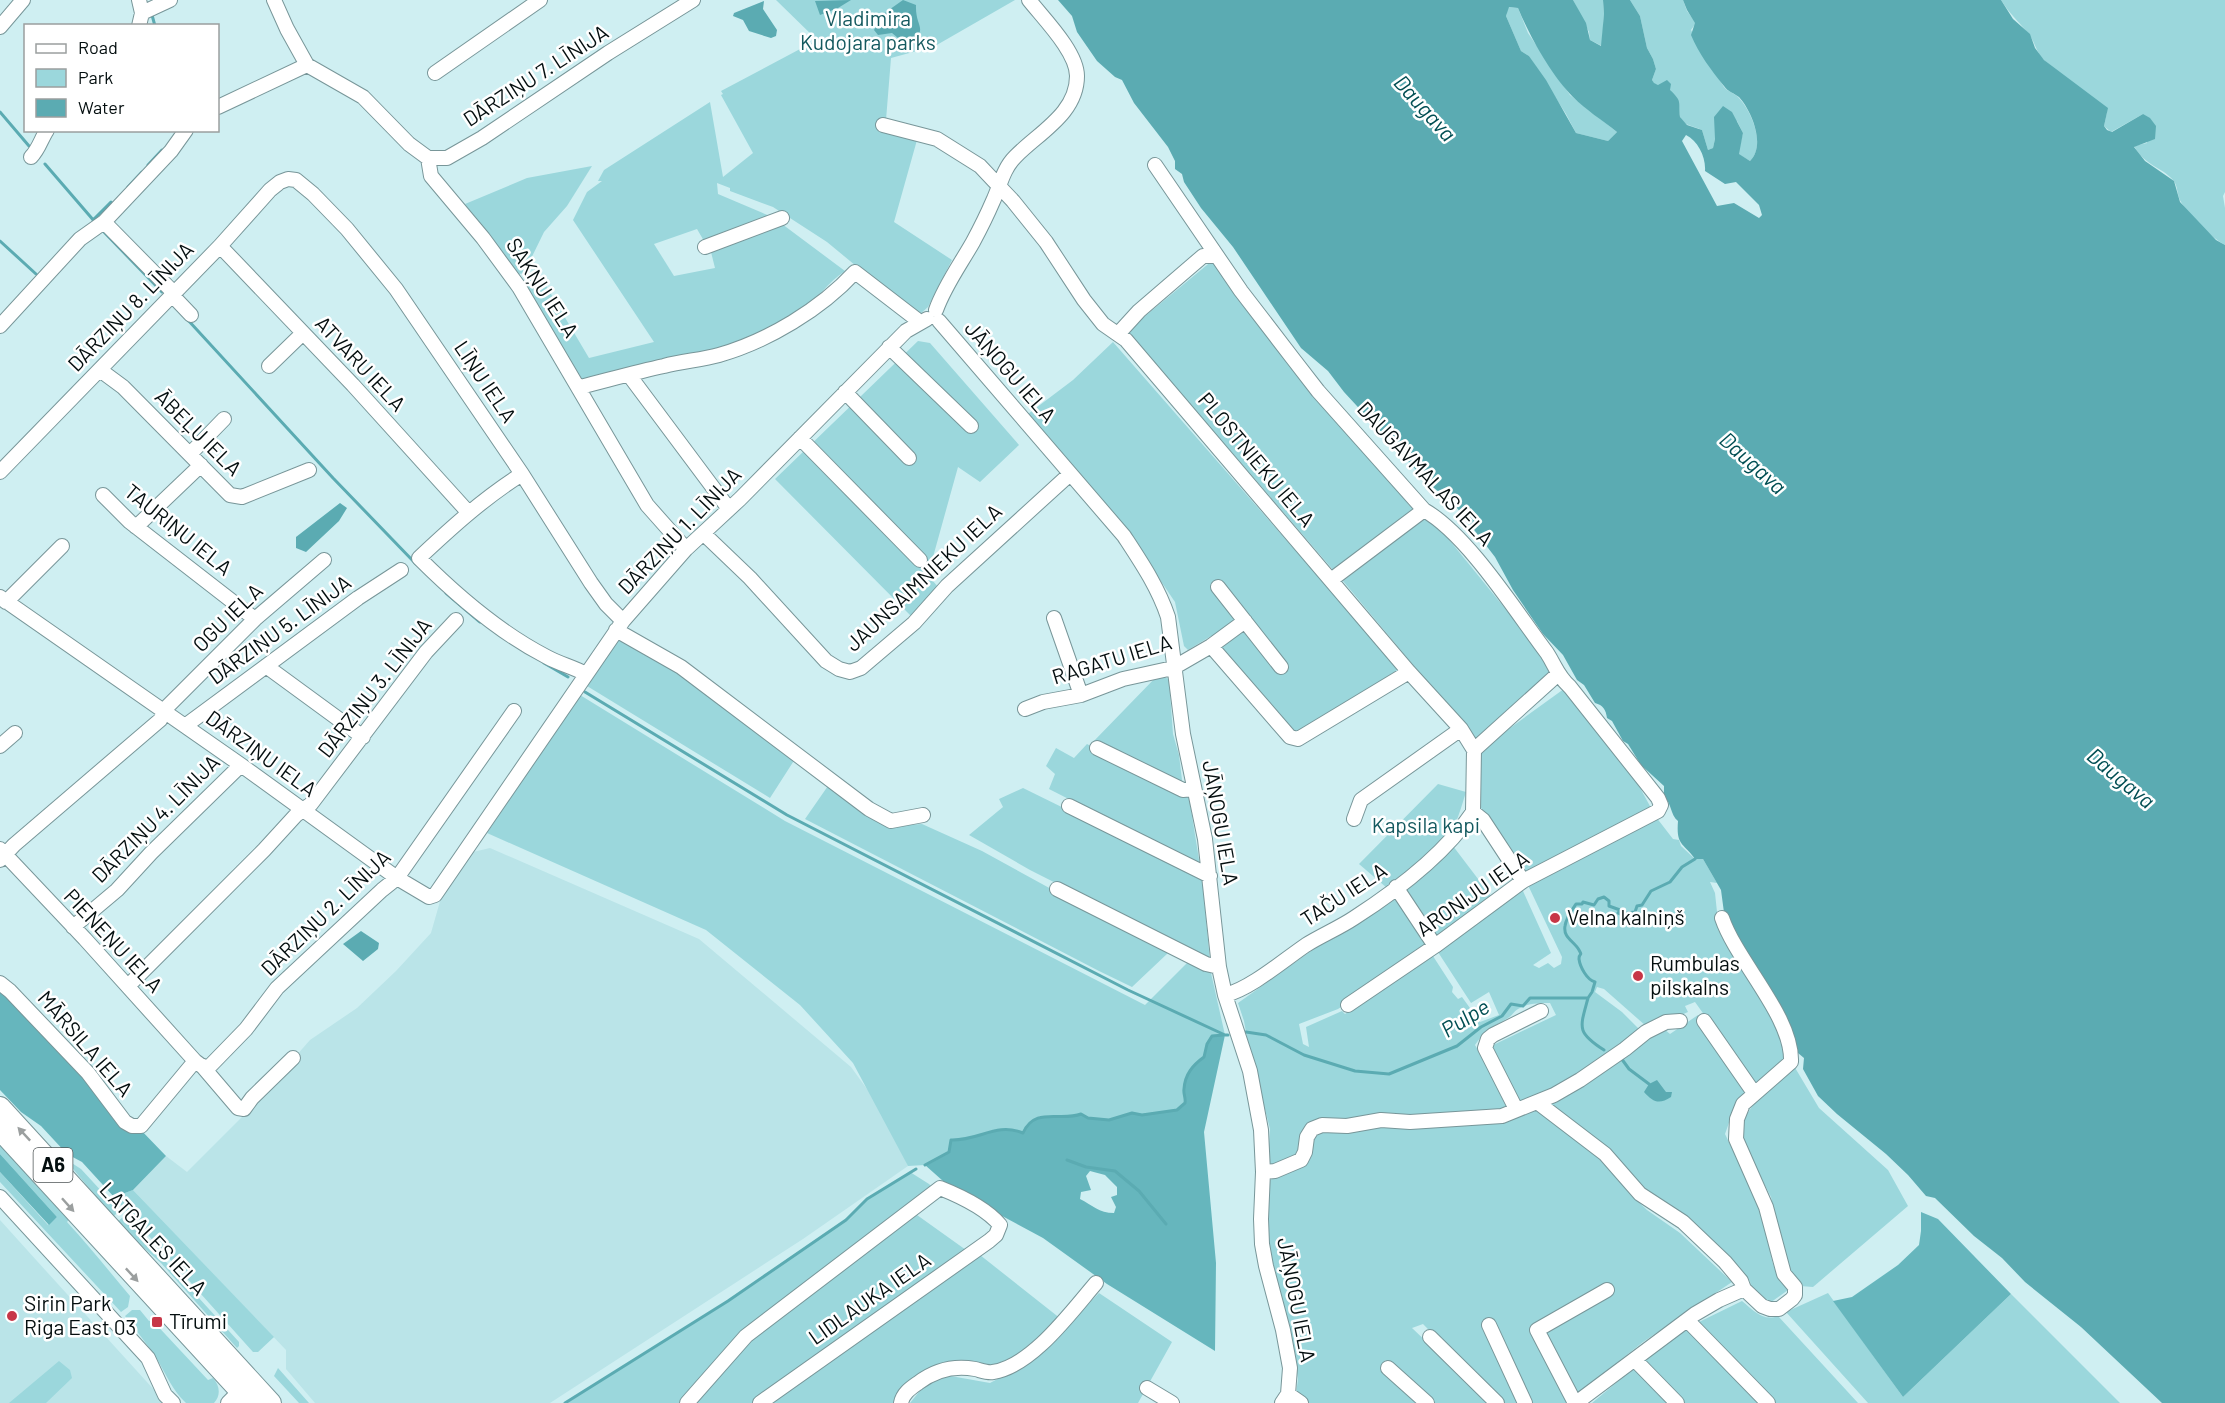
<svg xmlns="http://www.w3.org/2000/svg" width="2225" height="1403" viewBox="0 0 2225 1403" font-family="Barlow,sans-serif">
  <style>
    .built { fill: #bae4e8 }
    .green { fill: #9bd7dc }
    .forest { fill: #66b6bd; fill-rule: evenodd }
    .water { fill: #5babb2; fill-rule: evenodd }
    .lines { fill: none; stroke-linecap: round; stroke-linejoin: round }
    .stream { stroke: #5babb2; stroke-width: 3 }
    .minor-casing { stroke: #789699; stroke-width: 16 }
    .highway-casing { stroke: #789699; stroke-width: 22 }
    .minor { stroke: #fff; stroke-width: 14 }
    .highway { stroke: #fff; stroke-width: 20 }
    .oneway { fill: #9b9f9f }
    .poi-dot { fill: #c73647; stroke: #fff; stroke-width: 2 }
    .labels { text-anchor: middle; stroke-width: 5; stroke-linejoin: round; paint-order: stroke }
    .shield { fill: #fff; stroke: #4f5657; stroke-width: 1.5 }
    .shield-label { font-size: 20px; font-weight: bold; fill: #040e0f }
    .park-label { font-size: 21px; fill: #14595f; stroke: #fff }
    .street-label { font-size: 21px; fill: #040e0f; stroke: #fff }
    .poi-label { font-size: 21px; fill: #040e0f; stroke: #fff; text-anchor: start }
    .water-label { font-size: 22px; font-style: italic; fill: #004e53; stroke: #fff }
  </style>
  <rect width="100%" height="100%" fill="#cfeff2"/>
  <!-- built -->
  <path class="built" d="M490 848 699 939 851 1067 888 1118 908 1166 803 1239 550 1403H315L286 1369V1350L133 1190 166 1156 187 1172 245 1114 310 1040 357 1008 396 971 431 933 441 898 469 853Z
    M0 1220 37 1261 166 1403H0Z"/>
  <!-- green -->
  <path class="green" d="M776 0H1015L935 46 891 58 886 120 917 140 894 222 952 260 928 307 919 315 907 308 827 242 773 207 730 191V188L717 183 718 194 772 217 704 241 697 229 654 244 674 276 715 268 711 252 782 224 845 271C828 282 817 300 801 311 795 316 787 319 780 323 719 356 648 366 581 380L526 289 535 267 589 358 654 342 573 220 587 192 602 181H598L604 170 710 102 723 177 753 153 721 95 723 94 721 91 817 40Z
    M1573 0H1603L1604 14 1602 46 1590 40 1589 32Z
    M1630 0H1683L1687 11 1696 23 1691 30C1702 49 1712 69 1724 87 1728 92 1735 93 1739 98 1752 112 1766 146 1750 161L1738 154 1743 133 1737 121 1715 139 1713 148 1708 150 1702 130C1692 125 1680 126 1679 112L1658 85 1654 84 1652 80 1656 69 1653 59 1647 48 1640 16Z
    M2001 0H2225V192L2223 196 2225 208V245C2211 237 2189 216 2181 202 2177 196 2178 185 2173 180 2161 166 2146 167 2134 146L2147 143 2143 114 2111 132 2104 126 2107 112C2088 93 2065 79 2045 61 2036 53 2035 41 2028 33 2018 21 2010 14 2001 0Z
    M1508 7 1518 8 1528 33 1570 95 1617 132 1608 141 1576 133 1566 114 1529 56 1521 51 1506 16Z
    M592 166 567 206 544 232 524 273 514 275 465 204 527 178Z
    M1213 260 1409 505 1416 511 1334 571 1127 331Z
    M918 341 930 343 1019 445 980 482 958 467 928 575 938 587 911 616 775 479Z
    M1113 342 1399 669 1298 733 1288 735 1211 636 1188 650 1184 646 1175 602 1127 531 1028 414 1073 380Z
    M1425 518 1442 531 1555 670 1475 739 1343 581Z
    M617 637 678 670 795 759 770 798 587 686Z
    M1158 675 1169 679 1173 734 1179 755 1183 788 1092 743Z
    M1568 686 1619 749 1651 808 1526 873 1521 870 1476 800 1481 749Z
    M580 695 785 821 1145 1005 1188 962 1211 973 1225 1035 1212 1036 1207 1044 1204 1057C1193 1065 1185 1074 1184 1089 1184 1093 1186 1098 1185 1103L1177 1110 1142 1115 1132 1113 1109 1120 1088 1118 1081 1114 1073 1117 1040 1116 1023 1133C999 1123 972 1138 949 1147V1152L925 1165 908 1166 853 1063 800 1005 706 930 487 833Z
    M1087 744 1189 797 1200 866 1049 789 1055 774 1046 766 1056 748 1074 758Z
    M830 783 890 826 922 824 982 851 1168 953 1132 987 1099 971 805 819Z
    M1438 784 1466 792C1461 808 1456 827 1446 840 1435 853 1401 879 1387 888L1359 864Z
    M1023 788 1202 876 1210 961 1030 870 969 835 1003 807 999 799Z
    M1656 817 1673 839 1679 840 1681 846 1695 859H1703L1717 883 1710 882 1715 893 1719 931 1772 1011 1788 1052 1780 1066 1755 1086 1695 1002 1685 1006 1688 1012 1672 1019 1670 1014 1646 1026 1604 989 1597 987 1595 992 1622 1012 1640 1030 1575 1078 1523 1102 1513 1097 1487 1048 1556 1015 1550 1003C1540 1003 1528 1003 1518 1009 1514 1011 1512 1016 1508 1018 1494 1026 1484 1031 1475 1045L1512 1106 1501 1113 1318 1122 1297 1158 1273 1167 1268 1162 1270 1129 1247 1038 1244 1021 1238 1003 1318 946 1395 897 1428 947 1338 1009 1299 1024 1303 1044 1309 1047 1306 1027 1342 1011 1345 1014 1431 953 1453 987 1452 992 1458 999 1462 997 1480 1022 1499 1015 1489 992 1471 1003 1436 949 1518 891H1523L1551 953 1533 965 1539 968 1548 963 1554 968 1561 964 1562 957 1527 883Z
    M1453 846 1491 896 1436 939 1401 892Z
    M1698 1015 1747 1093 1731 1117 1725 1134C1739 1164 1758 1196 1766 1229 1772 1254 1769 1268 1788 1290L1767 1305 1751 1288 1750 1281 1692 1226 1662 1204 1544 1103 1651 1034 1664 1029 1670 1034Z
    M1794 1066 1819 1108 1888 1170 1908 1206 1813 1287 1800 1286 1788 1274 1771 1197 1741 1139 1745 1117 1755 1102Z
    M1536 1107 1600 1155 1628 1192 1647 1210 1680 1233 1732 1282 1643 1342 1574 1397 1533 1328 1569 1401 1567 1403H1501L1423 1324 1412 1328 1491 1403H1433L1385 1360 1381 1367 1422 1403H1309L1296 1394 1298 1379 1293 1348 1281 1304 1267 1235 1268 1182 1278 1174 1303 1165 1312 1136 1321 1129Z
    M0 1142 70 1218 67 1222C89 1246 109 1271 130 1296L128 1307 121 1312 0 1182V1172L48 1225 57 1217 0 1154Z
    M64 1158 81 1169 117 1208V1213L113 1217Z
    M910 1172 929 1184 934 1189 820 1272 679 1403H565L728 1301 846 1220 867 1199Z
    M133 1190 274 1337 258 1352H253L114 1197Z
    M917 1215 966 1250 752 1403H693L754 1335Z
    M123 1217 126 1218 239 1342V1346L237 1348 161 1263 116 1223Z
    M980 1255 1061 1319 1014 1357 988 1367 964 1362 933 1366 901 1391 893 1403H766Z
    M1099 1293 1172 1342 1138 1403H910L923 1387 945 1375 990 1383 1030 1362Z
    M1828 1293 1903 1397 2011 1294 2120 1403H1868L1786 1312Z
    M1742 1301C1753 1310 1763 1322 1778 1316L1858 1403H1776L1699 1322Z
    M132 1310H140L149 1321 152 1320 208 1380 213 1378C220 1386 221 1395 214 1403H186C172 1390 166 1374 157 1359 147 1344 136 1330 125 1316Z
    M1689 1328 1762 1403H1682L1642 1362Z
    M59 1361 70 1370 72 1378 46 1403H9Z
    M1635 1367 1670 1403H1592Z
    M278 1368 309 1403H299L274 1376Z"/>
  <!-- forest -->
  <path class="forest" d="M0 984 166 1156 133 1190 114 1197 82 1162 67 1154 41 1126 21 1112 0 1090Z
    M1225 1035 1204 1132 1216 1263 1215 1351 1107 1284 1043 1238 952 1189 925 1165 948 1152 951 1140C978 1141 996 1122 1023 1133 1037 1105 1058 1122 1081 1114L1088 1118 1109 1120 1132 1113 1142 1114 1177 1110 1185 1103C1186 1098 1183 1093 1184 1089 1185 1074 1193 1065 1204 1057L1207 1044 1212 1036ZM1090 1171 1105 1175 1117 1187V1195L1111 1197 1116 1207 1114 1213C1099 1213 1092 1205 1080 1199L1081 1192 1091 1190 1086 1176Z
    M0 1154 57 1217 49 1225 0 1172Z
    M1921 1212 1938 1219 2011 1294 1903 1397 1833 1301 1852 1297 1898 1265 1919 1245 1921 1231Z"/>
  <!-- water -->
  <path class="water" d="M851 0 838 8 820 15 815 1Z
    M903 0 916 5C915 30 931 26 906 49H900L898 38 892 33 878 35 874 30 886 12Z
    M1058 0H1573L1586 23 1590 40 1601 46 1604 14 1603 0H1630L1640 16 1647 48 1653 59 1656 69 1652 80 1654 83 1658 85 1667 80 1671 84 1670 90C1683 102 1678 102 1680 117L1687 125 1702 130 1708 150 1713 148 1715 139 1714 117 1723 106 1732 112 1743 133 1739 154 1750 161C1766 146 1752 111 1739 97 1734 93 1728 92 1724 86 1711 70 1699 54 1691 35L1695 23 1687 10 1683 0H2001L2013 19 2030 34 2035 48 2044 60 2108 108 2104 126 2107 130 2112 132 2143 114 2150 118 2156 126 2155 139 2134 147 2145 161 2174 181 2180 202 2216 240 2225 245V1403H2162L2081 1327 2025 1282 2002 1258 1974 1236 1935 1198 1926 1196 1908 1175 1886 1154 1837 1114 1818 1096 1803 1069 1804 1058 1798 1053 1797 1048 1725 920 1721 890 1703 859H1695C1683 842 1676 846 1678 821 1670 815 1672 803 1664 797V786L1641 765 1628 744 1623 741 1612 721 1607 718C1606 710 1603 705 1595 703L1584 685 1577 680 1563 655 1543 634 1513 590 1495 557 1465 518 1453 503 1429 484 1344 392 1328 371 1301 348 1233 247 1201 208 1184 182 1182 174 1175 169V161L1168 147 1134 103 1122 80 1115 77 1097 61 1077 32 1072 16ZM1509 7 1518 8C1530 37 1551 75 1573 97 1586 110 1602 120 1617 132L1608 141 1576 133 1546 80 1529 56 1521 51 1506 16ZM1686 135C1698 141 1706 157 1705 171L1725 184 1736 182 1759 205 1762 215 1759 218 1734 203 1717 206 1682 141Z
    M764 1 763 9 777 30 776 36 771 38 749 31 743 20 733 16 734 13Z
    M340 503 347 508 339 521 306 552 296 548V537Z
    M361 931 379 943 378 949 363 961 343 944Z
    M1657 1080 1666 1092H1672L1671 1097C1659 1105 1653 1102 1644 1092L1649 1084Z"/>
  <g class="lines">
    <!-- stream -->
    <path class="stream" d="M152 15 155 26
      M0 112 29 146
      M45 164 95 222
      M148 165 162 150
      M128 187 142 172
      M93 220 111 202
      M103 231 162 292
      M0 241 36 274
      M187 319 333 478 416 564
      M446 593 480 622
      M544 663 568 677
      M585 692 787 815 1128 990 1225 1035H1228
      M1588 998C1580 1028 1576 1032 1604 1050
      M1246 1032 1266 1035 1304 1055 1355 1071 1389 1074 1457 1046 1481 1027 1502 1016 1511 1004 1523 1006 1530 998H1588L1592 992 1595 982C1587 980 1580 967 1579 959 1579 952 1583 957 1579 950 1574 941 1563 938 1565 926 1566 918 1572 910 1576 904H1582L1583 902 1594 905 1598 899 1604 897 1609 901V906L1620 910 1618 913 1624 916 1627 913 1635 912 1637 906 1642 905 1651 891 1670 882 1682 867 1695 859
      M1621 1058 1629 1069 1649 1084
      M1067 1160 1086 1167 1115 1171 1139 1191 1166 1224
      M925 1165 949 1152 951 1140C979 1141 996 1122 1023 1133 1035 1106 1060 1122 1081 1114L1088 1118 1109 1120 1132 1113 1142 1115 1177 1110 1185 1103C1186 1098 1183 1093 1184 1089 1185 1074 1193 1065 1204 1057L1207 1044 1212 1036 1223 1035
      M565 1403 728 1301 846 1220 867 1199 916 1169"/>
    <defs>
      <path id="minor" d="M139 0 142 13 139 26
        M274 0 287 29 307 65 363 97 409 144 428 158 431 176 483 238 519 287 647 505 686 549
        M142 13 170 0
        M0 27 23 0
        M435 73 540 0
        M218 107 307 65
        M883 125 937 139 980 166 1013 201 1046 242 1084 300 1103 324 1126 340 1409 672 1461 729 1474 750 1473 812 1483 820 1523 881
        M31 157C39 149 41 139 47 130
        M428 158H447L482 138 608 53 693 0
        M1155 165 1241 291 1294 360 1318 391 1424 510C1468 535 1516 612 1547 653 1556 667 1557 675 1570 687L1658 798 1661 805 1658 811 1523 881 1435 946 1348 1005
        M104 222 173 292
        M220 246 353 385 468 512
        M705 247 782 218
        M171 294 191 315
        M936 310C945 285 960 265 973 242 980 229 987 215 993 201 1000 186 1003 169 1015 157 1038 133 1077 114 1077 76 1077 52 1044 19 1029 0
        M939 321 1124 536C1141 562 1158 587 1168 617L1183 734 1205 839 1219 967 1225 995 1250 1071 1261 1130 1263 1172 1261 1219 1262 1244 1266 1266 1283 1330 1290 1368 1288 1394 1282 1403
        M0 326 80 239 104 222 171 151 186 130
        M1118 334 1139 311 1203 256H1217
        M889 347 971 426
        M269 366 303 333
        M100 370 123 387 230 495 242 497 309 470
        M629 375 729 509
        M580 387C608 380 636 372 664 366 682 361 701 360 719 355 768 341 821 309 855 272L920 322
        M845 392 909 458
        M800 438 920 560
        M190 454 224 419
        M0 472 220 246 270 190 280 182 288 179 296 180 313 194 347 229 396 289 522 474 591 583 606 604 623 621
        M522 474C484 498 452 527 419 558 457 596 500 633 547 657 560 664 573 667 586 674
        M103 495 130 522 255 619
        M136 527 201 465
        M704 534 750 578 826 661 839 669 850 672 861 668 914 623 947 586 1070 474
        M1331 580 1424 510
        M1218 587 1281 667
        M0 597 241 765 397 878 429 897 435 895 623 621 686 549 740 499 906 331 927 319
        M6 602 62 546
        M1054 618 1081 695
        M616 630 681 667 869 809 891 821 923 815
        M1211 646 1290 737 1298 739 1409 672
        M266 666 363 737
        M1025 709 1043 702 1081 695 1123 679 1173 668 1211 646 1245 621
        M185 726 358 598 401 570
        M0 746 15 733
        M1097 748 1183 790 1194 789
        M1474 750 1557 675
        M1069 806 1210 876
        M1354 819 1361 800 1461 729
        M0 849 85 939 195 1061 203 1067 210 1066 246 1029 277 988 382 890 397 878 514 711
        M0 860 14 845 160 720 168 706 255 619 324 560
        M1396 887 1435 946
        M1057 889 1206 964 1219 967
        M73 927 117 890 151 853 241 765
        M0 983 10 991 88 1073 125 1122 132 1126H141L195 1061
        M128 986 264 850 296 815 311 804 426 652 456 620
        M1225 995C1250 989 1284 960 1306 945 1322 935 1339 928 1354 918 1396 891 1445 854 1473 812
        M1704 1021 1754 1093
        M203 1067 238 1108 244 1109 252 1098 293 1058
        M1537 1102 1605 1154 1640 1194 1683 1222 1725 1262 1741 1281 1744 1289 1762 1306 1770 1309H1779L1792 1299 1795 1295V1287L1784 1274 1766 1207 1736 1139 1737 1119 1743 1104 1791 1062C1793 1017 1737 962 1722 918
        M1516 1109 1485 1048 1488 1039 1493 1035 1541 1011
        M1263 1172 1275 1171 1301 1160 1305 1152 1307 1137 1312 1129 1322 1125 1347 1126 1381 1120 1410 1122 1502 1116 1554 1095 1580 1080 1625 1049 1646 1032 1666 1022 1680 1021
        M0 1197 148 1358 165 1395 173 1403
        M1687 1320 1768 1403
        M1489 1325 1525 1403
        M1430 1337 1497 1403
        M1635 1360 1677 1403
        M1388 1368 1427 1403
        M1147 1388 1172 1403
        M1288 1394 1301 1403
        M228 1403 240 1391
        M687 1403 746 1336 940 1188C960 1196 986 1208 1000 1225L996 1235 989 1241 760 1403
        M901 1403C903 1393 911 1388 918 1383 935 1370 953 1365 975 1369 980 1370 987 1373 993 1372 1032 1366 1071 1312 1096 1283
        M1575 1403 1537 1330 1607 1290
        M1576 1403 1695 1314 1719 1300 1744 1289"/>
      <path id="highway" d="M0 1107 271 1403
        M0 1130 251 1403"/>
    </defs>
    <!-- minor casing -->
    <use href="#minor" class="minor-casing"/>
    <!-- highway casing -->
    <use href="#highway" class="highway-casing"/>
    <!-- minor -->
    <use href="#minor" class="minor"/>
    <!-- highway -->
    <use href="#highway" class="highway"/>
  </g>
  <!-- one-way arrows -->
  <defs><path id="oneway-solid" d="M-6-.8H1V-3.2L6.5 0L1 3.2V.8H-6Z" transform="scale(1.5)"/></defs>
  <g class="oneway">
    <use href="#oneway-solid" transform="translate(24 1134) rotate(-133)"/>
    <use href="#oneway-solid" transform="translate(68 1205) rotate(48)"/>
    <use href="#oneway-solid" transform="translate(132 1275) rotate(47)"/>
  </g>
  <!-- markers -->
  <g class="poi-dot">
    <circle cx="1555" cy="918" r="6"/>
    <circle cx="1638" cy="976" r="6"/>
    <circle cx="12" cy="1316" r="6"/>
    <rect x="151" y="1316" width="12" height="12" rx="3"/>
  </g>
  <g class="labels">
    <!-- shield labels -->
    <rect class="shield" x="33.5" y="1148" width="39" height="34" rx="4.5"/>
    <g class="shield-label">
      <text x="53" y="1172">A6</text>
    </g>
    <!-- park labels -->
    <g class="park-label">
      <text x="868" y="26">Vladimira<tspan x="868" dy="24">Kudojara parks</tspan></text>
      <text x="1426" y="833">Kapsila kapi</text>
    </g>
    <!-- street labels -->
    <g class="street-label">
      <text transform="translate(536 76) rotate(-33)" y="7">DĀRZIŅU 7. LĪNIJA</text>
      <text transform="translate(542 288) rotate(57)" y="7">SAKŅU IELA</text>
      <text transform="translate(131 307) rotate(-46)" y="7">DĀRZIŅU 8. LĪNIJA</text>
      <text transform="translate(360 364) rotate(47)" y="7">ATVARU IELA</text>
      <text transform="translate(1010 372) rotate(49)" y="7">JĀŅOGU IELA</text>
      <text transform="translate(485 382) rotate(56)" y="7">LĪŅU IELA</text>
      <text transform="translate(198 433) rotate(45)" y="7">ĀBEĻU IELA</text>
      <text transform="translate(1256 460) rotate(50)" y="7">PLOSTNIEKU IELA</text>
      <text transform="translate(1425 474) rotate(47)" y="7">DAUGAVMALAS IELA</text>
      <text transform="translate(178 530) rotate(39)" y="7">TAURIŅU IELA</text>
      <text transform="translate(680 531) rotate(-46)" y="7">DĀRZIŅU 1. LĪNIJA</text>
      <text transform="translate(924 578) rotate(-43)" y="7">JAUNSAIMNIEKU IELA</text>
      <text transform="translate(228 618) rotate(-44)" y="7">OGU IELA</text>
      <text transform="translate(280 630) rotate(-36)" y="7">DĀRZIŅU 5. LĪNIJA</text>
      <text transform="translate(1112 660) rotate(-17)" y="7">RAGATU IELA</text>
      <text transform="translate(375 688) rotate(-52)" y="7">DĀRZIŅU 3. LĪNIJA</text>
      <text transform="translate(261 754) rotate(36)" y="7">DĀRZIŅU IELA</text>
      <text transform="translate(156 819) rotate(-45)" y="7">DĀRZIŅU 4. LĪNIJA</text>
      <text transform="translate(1220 823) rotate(80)" y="7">JĀŅOGU IELA</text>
      <text transform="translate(1473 894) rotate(-35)" y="7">ARONIJU IELA</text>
      <text transform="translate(1344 895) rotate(-33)" y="7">TAČU IELA</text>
      <text transform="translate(326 913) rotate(-44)" y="7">DĀRZIŅU 2. LĪNIJA</text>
      <text transform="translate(113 941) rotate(47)" y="7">PIENEŅU IELA</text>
      <text transform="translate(85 1044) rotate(49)" y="7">MĀRSILA IELA</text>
      <text transform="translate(153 1239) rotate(47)" y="7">LATGALES IELA</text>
      <text transform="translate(870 1299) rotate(-35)" y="7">LIDLAUKA IELA</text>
      <text transform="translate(1296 1300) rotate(79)" y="7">JĀŅOGU IELA</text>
    </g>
    <!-- poi labels -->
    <g class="poi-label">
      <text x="1567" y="925">Velna kalniņš</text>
      <text x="1650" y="971">Rumbulas<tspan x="1650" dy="24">pilskalns</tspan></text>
      <text x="24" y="1311">Sirin Park<tspan x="24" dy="24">Riga East 03</tspan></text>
      <text x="169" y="1329">Tīrumi</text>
    </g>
    <!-- water labels -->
    <g class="water-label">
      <text transform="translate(1425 108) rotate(48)" y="8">Daugava</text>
      <text transform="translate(1753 463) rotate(42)" y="8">Daugava</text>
      <text transform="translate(2121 778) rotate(40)" y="8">Daugava</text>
      <text transform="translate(1465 1018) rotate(-32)" y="8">Pulpe</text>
    </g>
  </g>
  <!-- legend -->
  <rect x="24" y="24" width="195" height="108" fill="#ffffff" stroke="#9b9f9f" stroke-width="1.5"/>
  <rect x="36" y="44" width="30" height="9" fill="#ffffff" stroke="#9b9f9f" stroke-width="1.5"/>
  <text x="78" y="54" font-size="18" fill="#040e0f">Road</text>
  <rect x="36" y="69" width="30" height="18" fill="#9bd7dc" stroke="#9b9f9f" stroke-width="1.5"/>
  <text x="78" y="84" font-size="18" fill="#040e0f">Park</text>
  <rect x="36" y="99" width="30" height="18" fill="#5babb2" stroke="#9b9f9f" stroke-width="1.5"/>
  <text x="78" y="114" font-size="18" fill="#040e0f">Water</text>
</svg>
